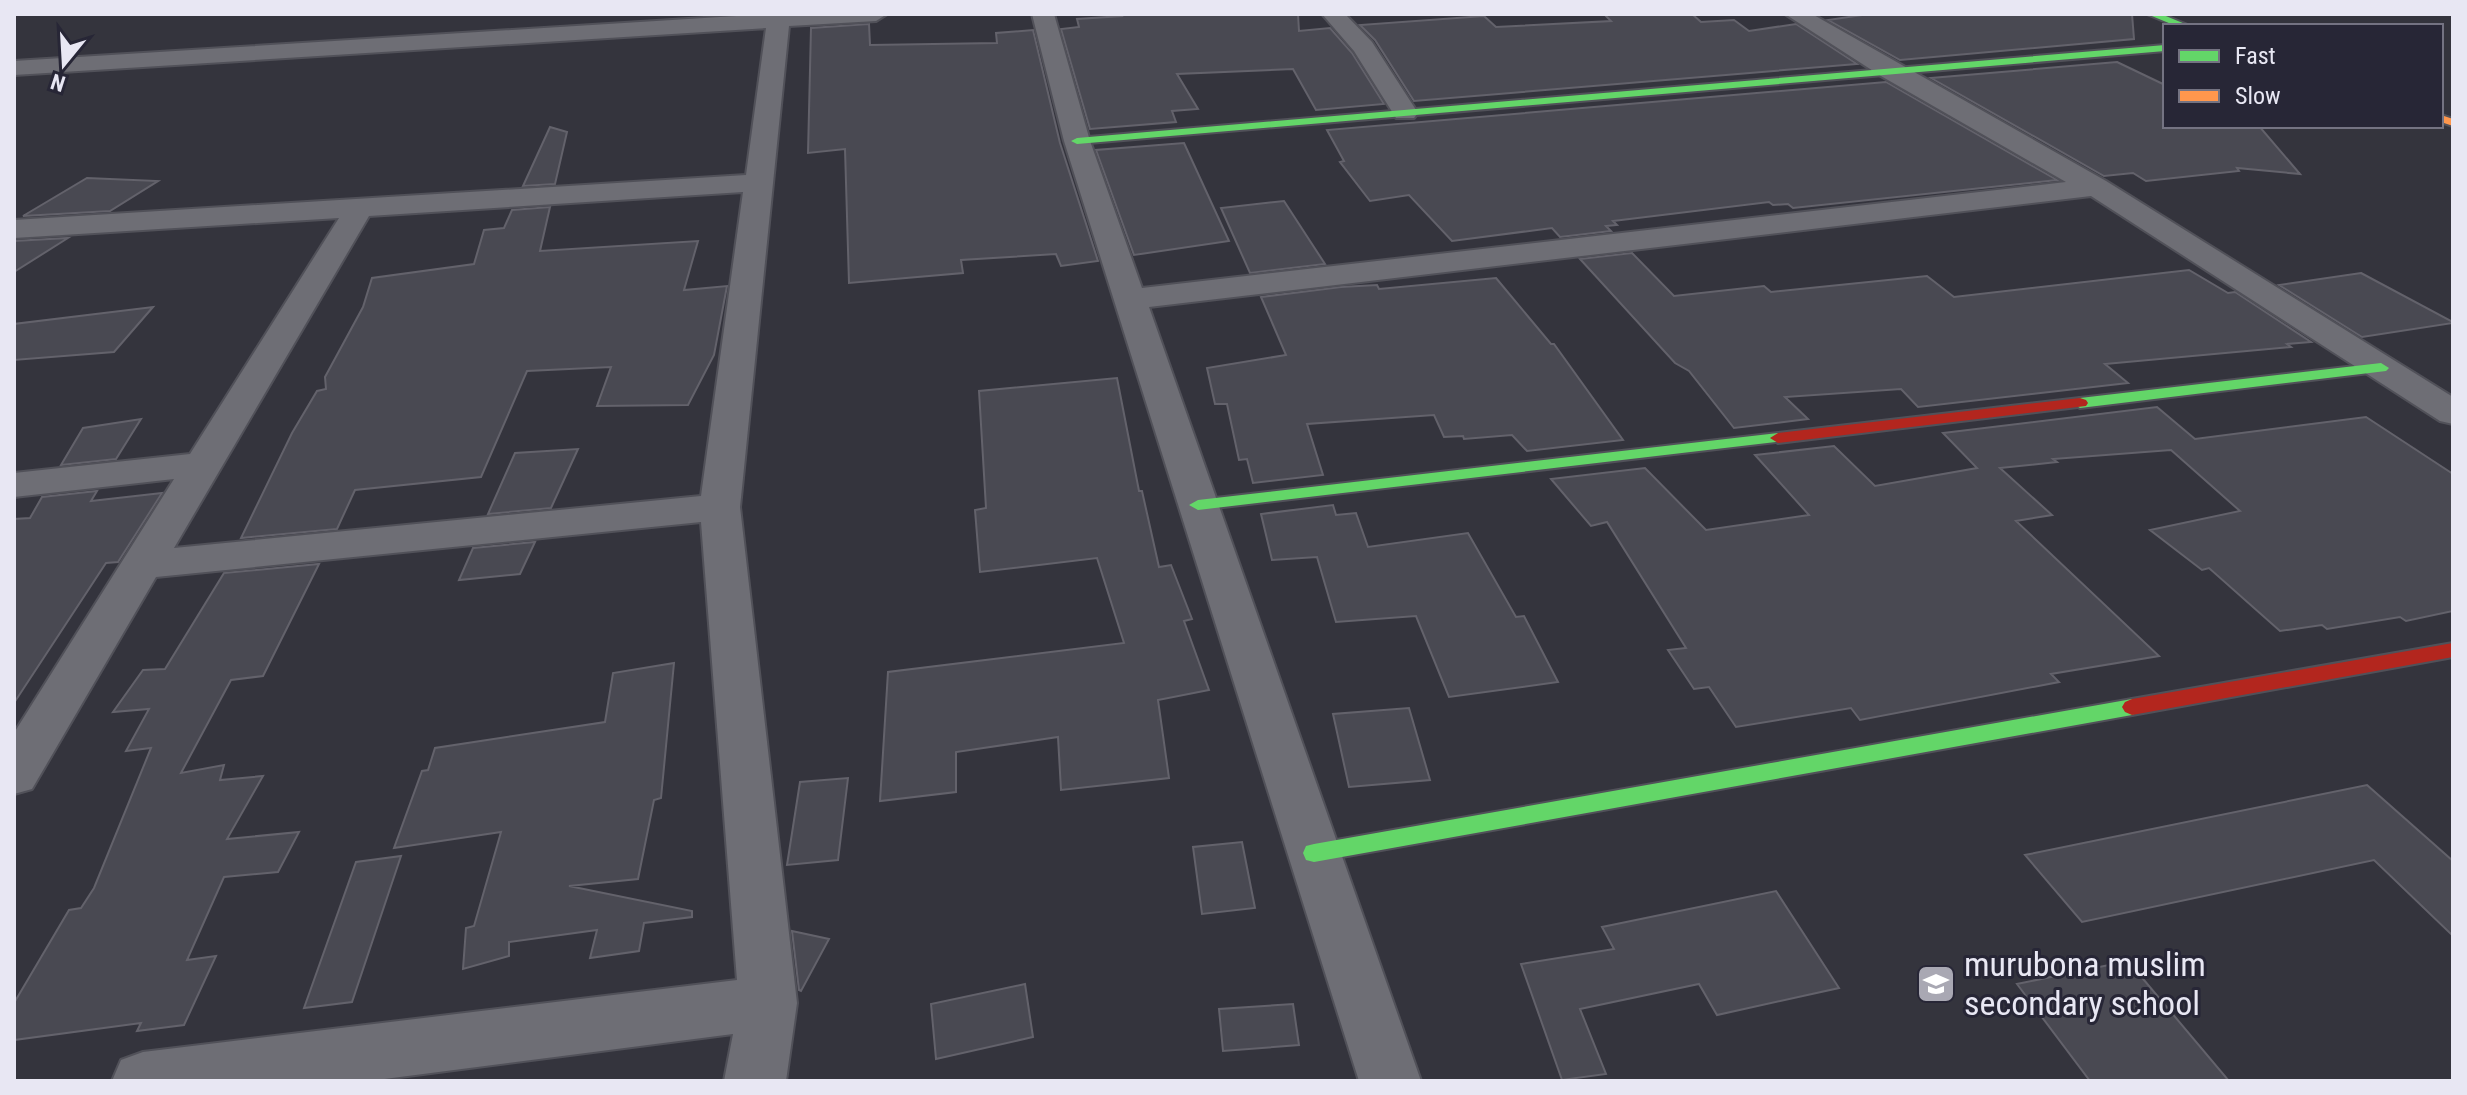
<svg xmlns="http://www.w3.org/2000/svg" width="2467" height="1095" viewBox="0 0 2467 1095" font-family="'Roboto Condensed',sans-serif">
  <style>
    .building { fill: #494952; stroke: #63626b; stroke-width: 2 }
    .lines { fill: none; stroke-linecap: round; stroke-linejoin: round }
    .street-casing { stroke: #515159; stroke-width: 4 }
    .fast-casing { stroke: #515159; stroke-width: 4 }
    .slow-casing { stroke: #515159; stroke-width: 4 }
    .jam-casing { stroke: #515159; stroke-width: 4 }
    .street { fill: #6e6e75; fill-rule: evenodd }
    .fast { fill: #63d668; fill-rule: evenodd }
    .slow { fill: #ff974d; fill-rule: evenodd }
    .jam { fill: #b3261e; fill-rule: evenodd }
    .labels { text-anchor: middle; stroke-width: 6; stroke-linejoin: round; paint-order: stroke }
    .near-poi-label { font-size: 34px; fill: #e8e7f3; stroke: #272636; text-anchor: start }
  </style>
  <rect width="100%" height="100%" fill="#34343d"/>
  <!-- building -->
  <path class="building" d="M1121 14H1298L1299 31 1330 28 1352 53 1384 104 1316 110 1293 69 1177 74 1198 109 1172 111 1176 122 1090 129 1061 29 1079 27 1077 19 1122 16Z
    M1604 14H1692L1701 22 1734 20 1749 31 1796 24 1857 64 1414 101 1375 40 1360 25 1484 16 1496 27 1611 21Z
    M1869 14H2132L2134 39 1900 60 1828 20Z
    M869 24 870 45 997 43 996 33 1033 30 1060 143 1098 261 1061 266 1056 254 961 260 963 273 849 283 845 149 808 153 811 28Z
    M2117 62 2165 85V126H2259L2300 174 2237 168 2239 171 2146 181 2133 173 2104 176 1931 78Z
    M1886 82 2057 180 1793 208 1788 204 1773 205 1769 202 1613 221 1617 225 1606 226 1611 231 1560 237 1552 228 1452 241 1409 195 1370 201 1340 162 1344 161 1327 130Z
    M550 127 567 132 555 184 523 186Z
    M1184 143 1229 241 1134 255 1096 150Z
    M87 178 158 181 110 211 23 216Z
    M1284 201 1325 264 1250 273 1221 208Z
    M550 207 540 251 698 241 684 290 727 286 714 355 688 405 597 406 611 367 527 371 481 477 355 490 337 529 241 538 292 433 317 391 326 389 325 377 363 307 372 278 474 264 484 230 504 228 512 210Z
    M68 238 14 272V241Z
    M1632 253 1674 296 1764 286 1771 292 1927 276 1954 297 2189 270 2228 293 2235 292 2311 342 2287 344 2291 347 2105 364 2128 383 1918 407 1901 389 1785 397 1808 419 1734 428 1689 371 1675 363 1580 259Z
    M2361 273 2453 322V323L2362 337 2279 285Z
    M1496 278 1551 344H1554L1623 440 1527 451 1512 435 1464 439 1463 436 1444 437 1434 415 1307 424 1323 475 1253 483 1247 459 1239 460 1227 404H1215L1207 368 1286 355 1261 297 1341 287 1377 285 1379 289Z
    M153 307 114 352 14 360V324Z
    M1117 378 1139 491H1142L1159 567 1171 565 1192 619 1184 621 1209 690 1158 700 1169 778 1061 790 1058 737 956 752V792L880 801 888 672 1124 643 1097 558 980 572 975 510 986 508 979 391Z
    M2157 407 2195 439 2366 417 2453 474V611L2406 621 2400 617 2327 629 2322 625 2280 631 2209 568 2202 570 2150 530 2240 511 2171 450 2053 459 2057 462 2000 468 2052 515 2016 521 2159 656 2051 674 2059 682 1860 720 1851 708 1736 727 1709 687 1694 689 1668 650 1686 648 1607 522 1591 526 1551 479 1645 468 1706 530 1809 515 1755 455 1834 446 1875 486 1977 468 1943 433Z
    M141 419 116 459 61 465 83 428Z
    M578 449 551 508 488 514 515 453Z
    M97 491 91 501 162 493 118 562 106 563 14 703V519L30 518 42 497Z
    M1333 505 1336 515 1356 513 1368 547 1468 533 1516 617 1524 616 1558 682 1449 697 1416 616 1336 622 1317 557 1272 560 1261 514Z
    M535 542 520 574 459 580 473 548Z
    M319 564 263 676 231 680 181 773 224 765 220 780 263 776 227 839 299 832 278 872 224 877 187 960 216 956 184 1025 137 1031 141 1023 14 1040V1003L69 910 81 908 94 888 151 748 126 751 149 709 113 712 143 670 165 669 224 573Z
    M674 663 661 798 654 800 638 879 569 886 692 911V917L644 923 639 951 590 958 597 930 509 942V956L463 969 466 928 474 926 501 832 394 848 422 771 428 770 435 748 605 722 613 673Z
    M1409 708 1430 780 1349 787 1333 714Z
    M848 778 838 860 787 865 800 782Z
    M2367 785 2453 861V936L2374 860 2082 922 2025 855Z
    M1242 842 1255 908 1202 914 1193 847Z
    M401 856 352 1002 304 1008 356 862Z
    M1776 891 1839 988 1717 1015 1699 984 1580 1009 1606 1074 1562 1080 1521 964 1614 949 1602 927Z
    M792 931 829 939 801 991 799 990Z
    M2128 961 2229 1081H2090L2017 984Z
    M1025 984 1033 1037 936 1059 931 1004Z
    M1293 1004 1299 1045 1223 1051 1219 1009Z"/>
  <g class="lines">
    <defs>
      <path id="street" d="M768 14H887L876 21 789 26 740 507 797 1003 786 1081H724L733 1034 369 1081H112L121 1060 143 1052 737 980 701 522 156 577 32 789 14 794V733L174 479 14 497V473L190 454 339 218 14 238V220L746 175 766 28 14 75V61ZM743 192 701 496 174 548 369 216Z
        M1032 14H1054L1090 141 1142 288 2066 182 1881 76 1785 14H1812L2106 181 2453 397V424L2440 421 2091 196 1149 307 1421 1081H1359L1064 141Z
        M1322 14H1345L1372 42 1418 113 1414 118H1396L1354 51Z"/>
      <path id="fast" d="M2147 14H2161L2190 26H2176Z
        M2165 45V51L1077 144 1071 141 1077 138Z
        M2381 363 2389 368 2386 371 2080 408 2072 403 2080 398Z
        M1778 433 1786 438 1784 441 1198 510 1189 505 1198 500Z
        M2132 699 2139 702 2142 707 2139 712 2132 715 1314 862 1306 860 1303 853 1306 846 1314 844Z"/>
      <path id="slow" d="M2441 115 2453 119V126L2441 122Z"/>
      <path id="jam" d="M2080 398 2086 400 2088 403 2086 406 1778 443 1770 438 1778 433Z
        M2453 643V657L2132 715 2125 712 2122 707 2125 702 2132 699Z"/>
    </defs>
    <!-- street casing -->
    <use href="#street" class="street-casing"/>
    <!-- fast casing -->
    <use href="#fast" class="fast-casing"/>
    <!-- slow casing -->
    <use href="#slow" class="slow-casing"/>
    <!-- jam casing -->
    <use href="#jam" class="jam-casing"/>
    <!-- street -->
    <use href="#street" class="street"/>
    <!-- fast -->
    <use href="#fast" class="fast"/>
    <!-- slow -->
    <use href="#slow" class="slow"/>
    <!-- jam -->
    <use href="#jam" class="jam"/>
  </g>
  <!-- icons -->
  <defs>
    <symbol id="school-square" viewBox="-11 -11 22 22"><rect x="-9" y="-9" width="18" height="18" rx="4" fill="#a9a8b3" stroke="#272636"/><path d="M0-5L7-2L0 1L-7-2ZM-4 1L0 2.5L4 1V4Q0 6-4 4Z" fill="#fff"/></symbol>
  </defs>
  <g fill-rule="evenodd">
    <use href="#school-square" x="1914" y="962" width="44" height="44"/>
  </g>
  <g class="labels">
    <!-- near-poi labels -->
    <g class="near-poi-label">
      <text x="1964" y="976">murubona muslim<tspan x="1964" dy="39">secondary school</tspan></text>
    </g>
  </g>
  <!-- border -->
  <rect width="2467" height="1095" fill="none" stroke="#e8e7f3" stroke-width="32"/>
  <!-- legend -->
  <rect x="2163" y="24" width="280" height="104" fill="#272636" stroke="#747382" stroke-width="2"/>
  <rect x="2179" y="50" width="40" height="12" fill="#63d668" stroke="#747382" stroke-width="2"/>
  <text x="2235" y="64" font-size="24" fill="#e8e7f3">Fast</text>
  <rect x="2179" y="90" width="40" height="12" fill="#ff974d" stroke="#747382" stroke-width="2"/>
  <text x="2235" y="104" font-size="24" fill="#e8e7f3">Slow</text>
  <!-- north arrow -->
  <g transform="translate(64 64) rotate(198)" stroke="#272636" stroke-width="6" paint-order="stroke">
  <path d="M0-6L14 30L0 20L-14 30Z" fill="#e8e7f3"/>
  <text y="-12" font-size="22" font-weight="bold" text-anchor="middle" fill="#e8e7f3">N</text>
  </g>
</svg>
